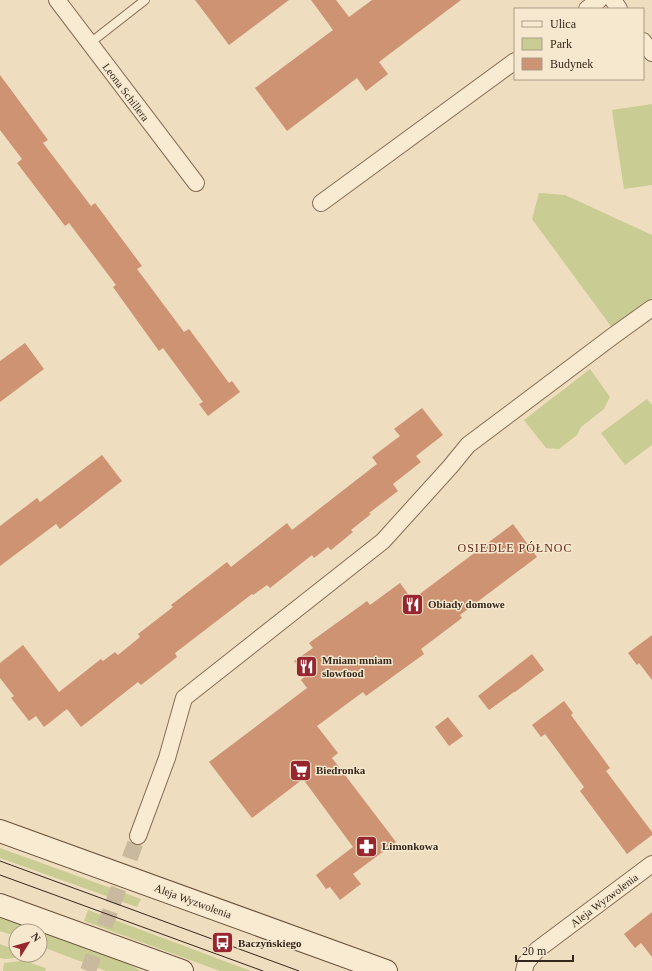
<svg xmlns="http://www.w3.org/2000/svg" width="652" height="971" viewBox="0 0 652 971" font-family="Georgia,serif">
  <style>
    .green { fill: #c9cc93 }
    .building { fill: #cd9373 }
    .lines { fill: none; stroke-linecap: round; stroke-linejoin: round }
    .street-tunnel { stroke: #c9b99e; stroke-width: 16; stroke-dasharray: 16 8; stroke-linecap: butt }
    .lane-casing { stroke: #876d57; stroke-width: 10 }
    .street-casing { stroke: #876d57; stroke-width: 18 }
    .secondary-casing { stroke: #694f3a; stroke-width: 24 }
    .lane { stroke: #f9ebd2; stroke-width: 8 }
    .street { stroke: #f9ebd2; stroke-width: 16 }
    .secondary { stroke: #f9ebd2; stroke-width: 22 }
    .tram { stroke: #36271c; stroke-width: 1 }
    .labels { text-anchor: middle; stroke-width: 3; stroke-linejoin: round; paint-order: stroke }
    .street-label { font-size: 11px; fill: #36271c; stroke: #f6e8ce }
    .poi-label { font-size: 11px; font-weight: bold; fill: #36271c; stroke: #f6e8ce; text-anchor: start }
    .neighbourhood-label { font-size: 12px; letter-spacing: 1px; fill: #63251a; stroke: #f6e8ce }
  </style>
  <rect width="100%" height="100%" fill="#eeddbe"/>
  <!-- green -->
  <path class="green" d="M652 104V185L624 189 612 110Z
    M539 193 565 195 652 235V298L613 329 532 219Z
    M590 369 610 397 604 409 581 427 577 435 559 449 546 448 524 420Z
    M647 399 652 405V445L625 465 601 433Z
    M0 848 141 899 137 907 0 858Z
    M88 910 251 971H220L84 921Z
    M0 916 118 958 141 971H106L40 946V931H16V936L0 931Z
    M0 944 16 950V955H25L26 956 6 959 0 958Z
    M29 960 33 964 46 968 45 971H3L4 963Z"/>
  <!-- building -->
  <path class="building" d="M195 0H289L229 45Z
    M311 0H336L349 17 372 0H461L379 62 388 74 366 91 357 78 287 131 255 88 333 30Z
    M0 75 48 140 43 143 91 206 95 203 142 266 137 269 184 332 189 329 229 383 232 381 240 392 208 416 199 404 203 402 163 348 159 351 113 287 116 285 69 223 65 226 17 163 22 159 0 130Z
    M25 343 44 369 0 402V361Z
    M422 408 443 435 416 456 421 462 393 484 398 491 369 513 371 514 351 530 353 532 331 550 328 547 314 558 312 555 270 588 267 585 253 595 252 594 175 653 177 657 141 685 138 682 81 727 67 709 44 727 36 716 29 721 11 698 14 696 0 678V663L23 645 59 692 101 659 103 661 115 652 118 655 140 637 138 634 173 607 171 605 227 562 231 567 287 523 292 530 377 464 372 457 400 436 394 429Z
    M102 455 122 481 60 529 56 524 0 566V526L37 498 40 502Z
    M513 524 537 557 460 615 462 618 421 649 424 654 366 696 363 692 317 726 338 753 332 758 396 842 353 874 361 884 340 900 330 887 326 889 316 875 353 847 303 779 252 818 209 762 307 688 301 680 305 676 294 661 313 648 309 643 367 601 370 605 400 583 411 598 416 595 417 596Z
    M652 635V680L639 663 637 665 628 653Z
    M532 654 544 670 515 692H514L489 710 478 696Z
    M564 701 573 713 571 715 610 768 606 771 652 832V835L627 854 580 791 584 787 545 734 541 737 532 725Z
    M448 717 463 736 449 746 435 727Z
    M652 912V957L641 943 635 948 624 934Z"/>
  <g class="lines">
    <!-- street-tunnel -->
    <path class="street-tunnel" d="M88 971 138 836"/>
    <defs>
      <path id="lane" d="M90 43 145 0"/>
      <path id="street" d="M57 0 196 183
        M613 0 619 9
        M587 9 599 0
        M643 41 652 53
        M321 203 515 61
        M138 836 167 758 184 698 383 541 450 467 468 445 613 336 652 308
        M524 971 526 963 537 950 652 864"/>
      <path id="secondary" d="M0 831 386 971
        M0 905 182 971"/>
    </defs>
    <!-- lane casing -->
    <use href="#lane" class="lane-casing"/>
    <!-- street casing -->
    <use href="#street" class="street-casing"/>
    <!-- secondary casing -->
    <use href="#secondary" class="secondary-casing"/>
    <!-- lane -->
    <use href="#lane" class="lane"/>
    <!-- street -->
    <use href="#street" class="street"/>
    <!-- secondary -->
    <use href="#secondary" class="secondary"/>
    <!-- tram -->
    <path class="tram" d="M0 861 299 971
      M0 875 263 971"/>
  </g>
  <!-- icons -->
  <defs>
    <symbol id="restaurant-square" viewBox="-11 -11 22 22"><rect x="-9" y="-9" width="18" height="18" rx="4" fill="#97262e" stroke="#f6e8ce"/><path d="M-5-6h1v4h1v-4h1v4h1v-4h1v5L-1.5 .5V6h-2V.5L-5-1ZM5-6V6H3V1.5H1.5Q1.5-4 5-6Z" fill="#fff"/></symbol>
    <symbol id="supermarket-square" viewBox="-11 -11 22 22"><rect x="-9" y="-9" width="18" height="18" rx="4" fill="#97262e" stroke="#f6e8ce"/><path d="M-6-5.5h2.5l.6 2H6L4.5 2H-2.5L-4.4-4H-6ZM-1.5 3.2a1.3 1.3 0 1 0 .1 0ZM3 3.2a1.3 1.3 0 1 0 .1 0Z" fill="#fff"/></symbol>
    <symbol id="pharmacy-square" viewBox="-11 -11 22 22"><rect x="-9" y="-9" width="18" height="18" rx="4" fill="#97262e" stroke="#f6e8ce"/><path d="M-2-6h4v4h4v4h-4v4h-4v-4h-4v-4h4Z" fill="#fff"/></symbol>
    <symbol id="bus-square" viewBox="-11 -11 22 22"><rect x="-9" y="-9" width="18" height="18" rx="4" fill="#97262e" stroke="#f6e8ce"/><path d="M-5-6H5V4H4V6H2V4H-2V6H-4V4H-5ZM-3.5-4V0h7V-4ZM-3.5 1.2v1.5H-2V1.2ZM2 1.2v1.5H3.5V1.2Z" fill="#fff"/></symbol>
  </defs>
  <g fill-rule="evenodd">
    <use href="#restaurant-square" x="400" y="592" width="25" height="25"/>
    <use href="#restaurant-square" x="294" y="654" width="25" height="25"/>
    <use href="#supermarket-square" x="288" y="758" width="25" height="25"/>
    <use href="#pharmacy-square" x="354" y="834" width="25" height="25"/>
    <use href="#bus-square" x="210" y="930" width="25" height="25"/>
  </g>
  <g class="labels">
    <!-- street labels -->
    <g class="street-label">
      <text transform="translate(126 92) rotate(53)" y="4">Leona Schillera</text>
      <text transform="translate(604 900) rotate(-37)" y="4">Aleja Wyzwolenia</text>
      <text transform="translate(193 901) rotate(20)" y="4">Aleja Wyzwolenia</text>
    </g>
    <!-- poi labels -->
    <g class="poi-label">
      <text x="428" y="608">Obiady domowe</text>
      <text x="322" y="664">Mniam mniam<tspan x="322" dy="13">slowfood</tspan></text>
      <text x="316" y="774">Biedronka</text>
      <text x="382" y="850">Limonkowa</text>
      <text x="238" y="947">Baczyńskiego</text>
    </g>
    <!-- neighbourhood labels -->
    <g class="neighbourhood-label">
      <text x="515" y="552">OSIEDLE PÓŁNOC</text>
    </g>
  </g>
  <!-- legend -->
  <rect x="514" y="8" width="130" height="72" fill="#f6e8ce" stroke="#a99b87"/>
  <rect x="522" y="21" width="20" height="6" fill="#f9ebd2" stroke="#a99b87"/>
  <text x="550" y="28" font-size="12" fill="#36271c">Ulica</text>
  <rect x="522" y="38" width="20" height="12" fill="#c9cc93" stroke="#a99b87"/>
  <text x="550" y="48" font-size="12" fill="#36271c">Park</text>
  <rect x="522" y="58" width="20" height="12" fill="#cd9373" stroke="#a99b87"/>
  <text x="550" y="68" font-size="12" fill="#36271c">Budynek</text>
  <!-- north arrow -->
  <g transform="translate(28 943) rotate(53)"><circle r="19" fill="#f6e8ce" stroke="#a99b87"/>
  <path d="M0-3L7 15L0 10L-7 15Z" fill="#97262e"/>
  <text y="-6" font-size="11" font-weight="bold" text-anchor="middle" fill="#36271c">N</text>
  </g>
  <!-- scale -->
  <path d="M516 955v6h57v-6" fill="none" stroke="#36271c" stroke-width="2"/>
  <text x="522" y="955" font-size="12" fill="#36271c" stroke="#f6e8ce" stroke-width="3" paint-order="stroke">20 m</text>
</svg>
